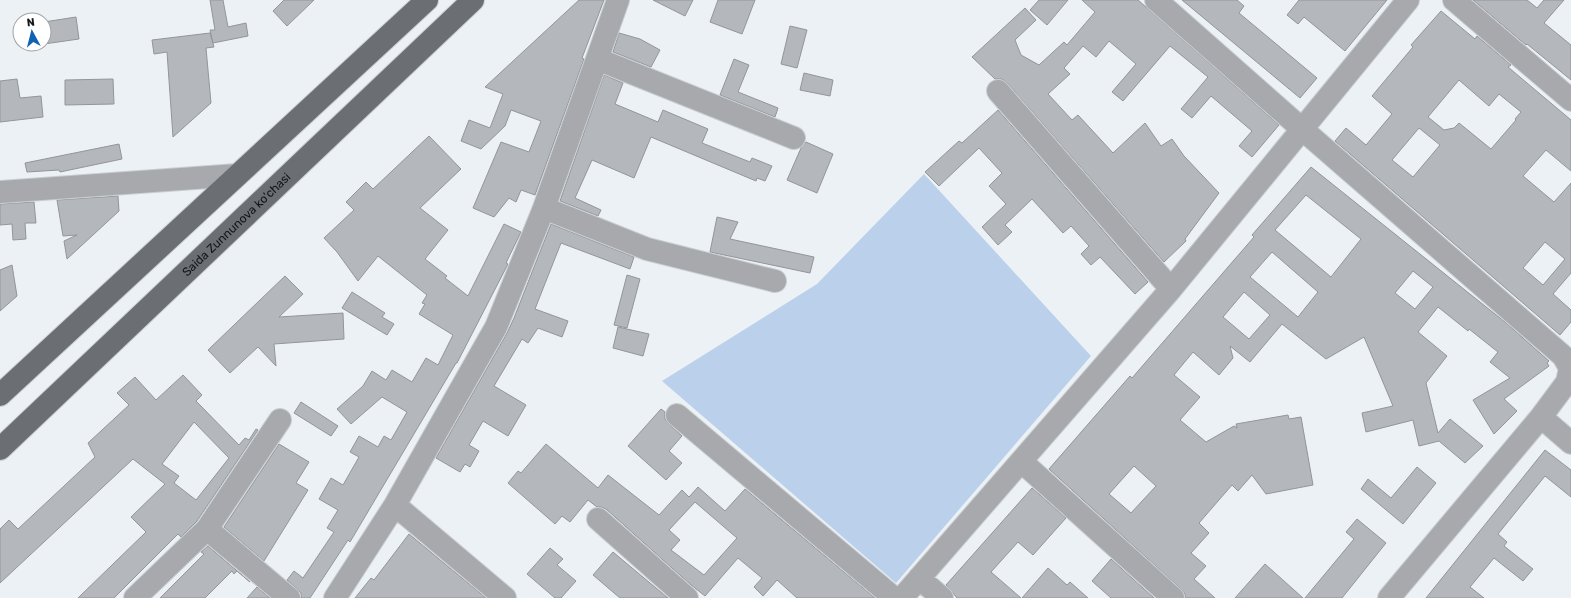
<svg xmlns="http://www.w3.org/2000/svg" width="1571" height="598" viewBox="0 0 1571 598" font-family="Rubik,sans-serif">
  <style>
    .green { fill: #bad0eb }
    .building { fill: #b4b8bd; stroke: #92969b; fill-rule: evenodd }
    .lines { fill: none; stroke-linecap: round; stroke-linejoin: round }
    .minor-casing { stroke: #c9ced2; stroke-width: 24 }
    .major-casing { stroke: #c9ced2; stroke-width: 24 }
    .minor { stroke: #a7a9ac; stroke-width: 22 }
    .major { stroke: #6b6f73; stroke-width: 22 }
    .labels { text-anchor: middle; stroke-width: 3; stroke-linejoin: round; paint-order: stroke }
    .street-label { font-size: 12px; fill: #141617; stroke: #fff }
  </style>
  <rect width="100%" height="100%" fill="#ecf1f6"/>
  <!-- green -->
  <path class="green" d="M924 174 1091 356 896 583 662 381 817 284Z"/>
  <!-- building -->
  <path class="building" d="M210 0H223L228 27 246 23 248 36 213 43 210 30H215Z
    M284 0H314L287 26 273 11Z
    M579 0H604L582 58 584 59 535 195 521 190 516 202 509 198 494 217 473 208 501 142 529 152 541 121 511 110 505 126 481 149 461 141 469 120 490 128 503 94 485 87Z
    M653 0H693L685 16Z
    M718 0H755L742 34 710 22Z
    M1039 0H1068L1047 25 1030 10Z
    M1082 0H1138L1279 125 1252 157 1239 146 1252 131 1211 96 1192 118 1181 109 1208 77 1170 46 1123 101 1112 92 1136 64 1109 41 1096 57 1083 46 1064 68 1070 74 1048 94 1072 120 1078 115 1113 153 1145 123 1161 146 1172 139 1184 156 1219 193 1185 239 1186 241 1164 262 1007 83 1002 79H995L972 57 1025 8 1036 20 1015 40 1021 55 1039 65 1064 42 1067 45 1095 12Z
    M1182 0H1237L1244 6 1239 13 1317 78 1300 98Z
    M1299 0H1387L1345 51 1304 17 1298 24 1287 15Z
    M1473 0H1527L1537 8 1544 0H1564L1544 23 1571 45V80L1527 44 1526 45Z
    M1441 11 1475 39 1477 36 1511 65 1508 67 1571 120V171L1546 150 1523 176 1554 202 1571 183V273L1553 294 1571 310V322L1560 335 1335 141 1346 128 1366 145 1392 114 1372 96 1413 47 1411 45ZM1459 80 1489 106 1499 94 1521 112 1515 119 1516 120 1491 149 1459 123 1454 128 1444 130 1428 117ZM1419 128 1440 145 1413 177 1392 160ZM1545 242 1565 259 1543 285 1523 268Z
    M76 17 79 39 44 44V22Z
    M790 26 807 30 797 68 781 64Z
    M210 33 214 47 206 48 211 103 173 137 167 52 154 54 152 40Z
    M619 33 640 39 660 50 651 67 613 52Z
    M734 59 749 65 738 92 778 108 775 117 720 95Z
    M804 73 833 80 830 96 800 90Z
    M604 75 623 83 615 104 658 122 663 110 708 129 702 143 750 162 752 158 772 166 765 181 757 178 756 181 651 137 634 178 592 160 575 198 601 210 598 216 560 201Z
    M17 79 20 98 41 96 43 117 0 122V81Z
    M113 79 114 104 65 105V80Z
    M998 110 1148 282 1135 294 1100 257 1091 265 1081 254 1089 246 1071 226 1063 233 1032 199 1005 225 1012 232 998 245 982 227 1006 204 989 186 1002 173 979 148 939 186 925 172 959 141 962 143Z
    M429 136 461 169 420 208 448 230 425 259 447 276 445 278 468 296 504 224 521 232 506 263 508 264 457 363H456L350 542 348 540 310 598H301V593L297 589 287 580 294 571 303 578 334 532 327 528 338 510 319 499 331 478 343 485 359 457 350 452 359 436 378 447 384 436 391 440 407 412 382 397 351 424 337 409 363 386 372 371 386 380 392 370 412 382 426 358 438 365 453 335 419 314 425 304 422 303 427 295 378 256 358 281 337 252 324 238 354 210 346 202 366 182 373 189Z
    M806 142 833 154 817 193 787 180 801 148Z
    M119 144 122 159 60 172 59 170 27 172 25 163Z
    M1311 167 1505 322 1549 361 1547 363 1549 366 1504 399 1517 411 1494 434 1473 400 1510 378 1490 362 1498 352 1469 329 1468 331 1438 307 1418 332 1447 356 1426 383 1438 433 1450 419 1483 446 1465 463 1439 441 1419 446 1413 420 1366 432 1362 413 1393 406 1364 337 1326 359 1282 324 1250 362 1230 346 1233 358 1219 375 1193 352 1174 375 1200 397 1180 420 1206 442 1234 426 1237 428 1236 424 1288 415 1289 419 1301 417 1313 485 1266 494 1252 475 1238 491 1232 485 1199 523 1209 533 1191 553 1206 566 1194 579 1215 598H1185V594L1181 589 1049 469 1130 376 1132 378 1254 237 1252 235ZM1306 195 1361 239 1331 277 1275 230ZM1272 252 1318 292 1298 317 1250 277ZM1413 271 1433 287 1415 309 1395 293ZM1244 292 1270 315 1249 339 1223 317ZM1134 466 1156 486 1131 513 1109 494Z
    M118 196 119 211 67 259 64 241 77 235 63 236 57 200Z
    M34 202 36 223H25L26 239 13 240 12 224 0 225V204Z
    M717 217 738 222 730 239 814 257 810 273 710 252Z
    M551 224 634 257 630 269 561 243 535 309 568 321 562 337 538 328 528 343 522 339 494 386 526 405 508 436 483 421 469 445 479 451 470 467 465 464 460 472 436 458 507 333 514 318Z
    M12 265 17 296 0 311V270Z
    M627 275 640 279 627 328 614 325Z
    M285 276 303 294 279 317 343 313 344 339 274 344 276 366 258 347 230 373 208 350Z
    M352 292 385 313 382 317 394 324 387 335 342 308Z
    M618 327 649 334 643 356 613 348Z
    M183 375 202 395 196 401 239 445 245 438 249 440 256 429 258 430 197 521 181 537 178 534 114 598H78L146 532 131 517 165 484 133 459 0 583V529L9 520 18 529 95 457 88 443 129 405 117 393 135 377 156 400ZM194 422 229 458 196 500 174 483 179 476 162 464Z
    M301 402 338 426 331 436 294 413Z
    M661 409 665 412V419L669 424 682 436 669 451 682 463 666 480 628 446Z
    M279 444 309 462 296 483 308 490 264 561 224 527Z
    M546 444 598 488 608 475 659 515 682 490 689 497 698 487 725 511 745 489 875 598H797L777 580 763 596 754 587 762 578 738 558 705 596 691 585 606 509 601 507H597L588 500 570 522 562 516 555 524 508 483 518 471 521 473ZM695 502 737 538 704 575 671 550 680 540 669 530Z
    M1545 450 1571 470V497L1545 476 1498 534 1507 542 1504 546 1533 569 1523 581 1494 558 1470 587 1484 598H1426Z
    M1417 467 1436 483 1403 524 1361 489 1368 479 1391 498Z
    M1032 488 1066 518 1033 555 1018 542 991 572 1021 598H957L946 585Z
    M1357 519 1386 543 1342 598H1305L1354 539 1346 532Z
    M409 534 486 598H355L371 578 374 580Z
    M208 546 250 582 237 571 234 574 232 571 205 598H160L204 554 201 552Z
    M550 548 563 559 557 565 576 581 561 598H555L527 574Z
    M613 552 668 598H620L593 575Z
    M1111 559 1154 598H1111L1092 581Z
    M1265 564 1303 598H1235Z
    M1048 568 1067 585 1070 582 1088 598H1022Z
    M257 587 270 598H247Z"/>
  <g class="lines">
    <defs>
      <path id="minor" d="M1156 0 1302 129 1563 356 1570 368 1567 382 1541 417
        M1454 0 1571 100
        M597 59 794 138
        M998 91 1171 289
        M0 192 237 175
        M544 208 647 249 775 281
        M677 415 894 598
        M1022 462 1173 598
        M395 505 505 598
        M598 519 687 598
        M207 529 289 598
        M919 578 942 598
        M135 598 207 529 280 420
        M335 598 395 505 496 327 544 208 618 0
        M902 598 1171 289 1408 0
        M1389 598 1541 417 1571 443"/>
      <g id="major">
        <path d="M0 395 427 0"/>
        <path id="s1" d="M0 449 473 0"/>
      </g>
    </defs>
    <!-- minor casing -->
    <use href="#minor" class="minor-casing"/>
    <!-- major casing -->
    <use href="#major" class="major-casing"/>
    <!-- minor -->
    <use href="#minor" class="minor"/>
    <!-- major -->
    <use href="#major" class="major"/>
  </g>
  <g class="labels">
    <!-- street labels -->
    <g class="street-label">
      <text dy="4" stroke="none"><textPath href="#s1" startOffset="326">Saida Zunnunova ko'chasi</textPath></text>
    </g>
  </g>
  <!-- north arrow -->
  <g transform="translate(32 32) rotate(353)"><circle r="19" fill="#ffffff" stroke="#a1a2a2"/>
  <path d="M0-3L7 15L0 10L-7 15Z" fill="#1162b0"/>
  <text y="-6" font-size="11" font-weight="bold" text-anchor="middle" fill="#141617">N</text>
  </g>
</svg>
